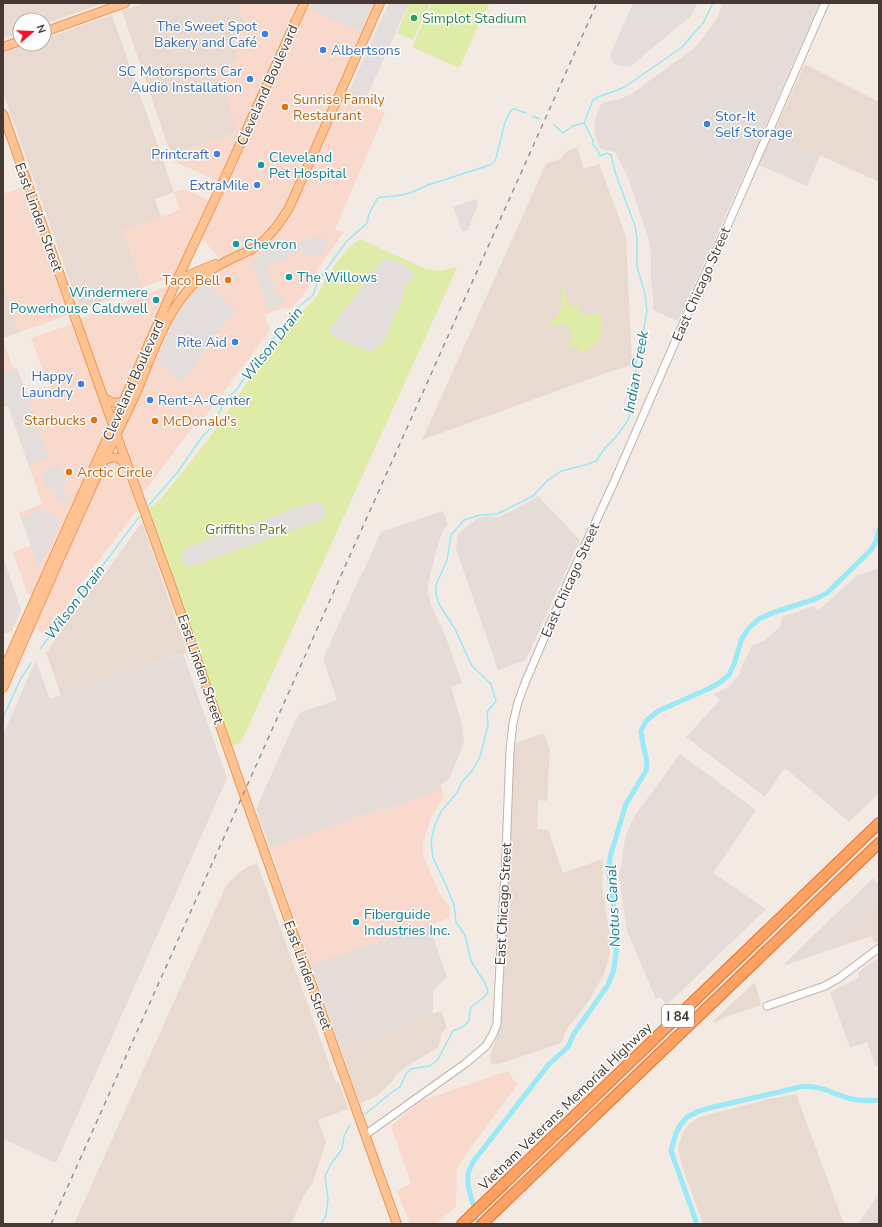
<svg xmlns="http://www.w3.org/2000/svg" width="882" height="1227" viewBox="0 0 882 1227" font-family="'Nunito Sans',sans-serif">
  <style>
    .residential { fill: #e8dad0 }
    .commercial { fill: #f8d9cb }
    .industrial { fill: #e5dcd8 }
    .green { fill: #dfeca7 }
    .parking { fill: #e3dedc }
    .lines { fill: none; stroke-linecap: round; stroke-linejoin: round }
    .stream { stroke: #99e9f6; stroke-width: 1.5 }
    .canal { stroke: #99e9f6; stroke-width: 5 }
    .minor-casing { stroke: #c2b2a8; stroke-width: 9 }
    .major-casing { stroke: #ee9856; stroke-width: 10 }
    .highway-casing { stroke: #eb6d25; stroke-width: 12 }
    .minor { stroke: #fff; stroke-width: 7 }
    .major { stroke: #ffc290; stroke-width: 8 }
    .highway { stroke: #ffa162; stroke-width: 10 }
    .rail { stroke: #949494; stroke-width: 1.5; stroke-dasharray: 5 5; stroke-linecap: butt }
    .leisure-dot { fill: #2e9e5b; stroke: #fff; stroke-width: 1.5 }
    .shop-dot { fill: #3f7fe0; stroke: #fff; stroke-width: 1.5 }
    .food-dot { fill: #e8710a; stroke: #fff; stroke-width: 1.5 }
    .culture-dot { fill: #0f9aa8; stroke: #fff; stroke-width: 1.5 }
    .labels { text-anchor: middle; stroke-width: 3; stroke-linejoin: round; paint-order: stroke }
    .shield { fill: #fff; stroke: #7e7470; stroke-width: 1 }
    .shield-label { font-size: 13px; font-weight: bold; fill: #463933 }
    .leisure-label { font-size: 14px; fill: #27864d; stroke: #fff; text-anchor: start }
    .shop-label { font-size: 14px; fill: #366cbe; stroke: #fff; text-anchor: end }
    .street-label { font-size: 14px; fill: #463933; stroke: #fff }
    .food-label { font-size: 14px; fill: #c56008; stroke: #fff; text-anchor: start }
    .culture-label { font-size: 14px; fill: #0d838f; stroke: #fff; text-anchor: start }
    .park-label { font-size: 14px; fill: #5c7c21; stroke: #fff }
    .water-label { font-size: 15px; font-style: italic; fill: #1e7e90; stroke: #fff }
  </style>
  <rect width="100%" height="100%" fill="#f3eae3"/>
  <!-- residential -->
  <path class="residential" d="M3 3H105L44 24V20H20V33L3 39Z
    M145 3H238L248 32 238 60 216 68 239 131 171 155 122 11Z
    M112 15 174 192 155 199 161 217 123 231 143 287 80 310 3 92V53L29 44H44V39Z
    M805 64 879 102V182L773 134Z
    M577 147 584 169 599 164 626 236 632 365 606 373 422 440 546 164 560 159 566 152Z
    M3 282 20 332 3 338Z
    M142 522 187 652 61 696 48 658 46 654 69 618 107 571Z
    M544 733 550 750 547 801 538 800 537 829 548 830 563 873 603 859 602 885 610 935 609 959 603 976 588 1002 567 1029 561 1043 496 1065 492 1064 490 1061V1055L498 1034 502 1020 514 744Z
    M257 863 336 1083 339 1082 348 1109 318 1120 326 1142 313 1182 304 1195 291 1224H74L226 886 233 878 244 869Z
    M879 898V941L875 943 871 936 841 946 839 943Z
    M755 982 761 1004 756 1007 725 1017 715 1023 713 1021Z
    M441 1011 447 1027 441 1034 439 1046 437 1048 404 1068 395 1076 392 1082 378 1095 360 1104 340 1047Z
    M796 1094 844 1224H703L681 1163 678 1148 682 1135 689 1124 700 1117 769 1099Z"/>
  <!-- commercial -->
  <path class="commercial" d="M238 3H300L220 182 173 161 171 155 238 131 216 68 238 60 230 37 248 31Z
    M309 3H376L294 187 293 192 287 206 271 228 262 237 250 245 238 252 220 259 200 236 253 125 256 122Z
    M345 95 385 113 335 230 344 232 322 262 307 289 299 300 289 309 284 308 264 315 270 330 202 421 193 427 146 489 142 491 121 431 176 310 194 287 223 267 250 255 262 247 303 190Z
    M23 187 68 315 20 332 3 282V194Z
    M184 189 211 201 177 275 143 287 123 231 180 210 174 192Z
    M168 286 170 288 123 395 121 397 115 400 108 396 80 319Z
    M72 324 109 426 81 487 73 502 66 521 33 596 27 593 13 552 31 546 19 513 42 504 8 406 3 407V348L6 347 13 369 17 368 27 395 49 387 31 338Z
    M113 460 122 464 138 509 81 584 48 635 34 629 107 464Z
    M442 790 444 796 431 817 427 830 423 844V855L439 893 450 907 449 918 311 965 270 848 383 808 384 810Z
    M508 1071 517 1085 457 1167 456 1206 436 1224H410L397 1191 411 1183 391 1126 421 1101Z"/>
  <!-- industrial -->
  <path class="industrial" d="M723 3H820L764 129 820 155 807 186 750 161 678 321 653 310V295L651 282V255L648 237 627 175 615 152 601 149 599 146 594 131 596 117 601 104 605 102 621 99 634 92 693 49 706 34 717 18Z
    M538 496 580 540 526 660 498 670 456 549 458 534 478 518 486 516 498 517 503 515 518 508Z
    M443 511 448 525 443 530 437 548 428 584V592L431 605 445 635 462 683 451 687 462 725 464 743 451 775 447 781 440 785 442 790 384 810 383 808 270 848 256 809 298 715 301 712 337 700 323 659 362 572H363L381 532Z
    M3 557 21 610 12 631 3 634Z
    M879 568V793L849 822 785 768 765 797 686 737 720 700 714 694 729 687 738 676 752 645 764 641 780 627 782 617 814 606 818 610 858 575Z
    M183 654 227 778 56 1163 3 1139V735L35 662 37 664 50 699Z
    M680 754 756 810 713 873 766 909 667 1005 660 997 656 999 627 931 619 877 626 834 636 814Z
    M873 878 879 885V898L840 943 841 946 786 965 785 963Z
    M429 925 447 977 433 990V1014L340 1047 311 965Z
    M879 957V1065L876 1066 867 1042 850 1048 830 992 859 978 858 972Z
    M879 1193V1224H858Z"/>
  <!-- green -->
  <path class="green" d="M410 3H430L413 40 397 33Z
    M432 3H489L459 68 412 47Z
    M360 239 426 269 440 271 455 267 457 268 243 738 239 743 232 746 148 509 159 501 178 478 219 425 248 381 296 317 311 303 318 294 329 273 347 249Z
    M562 288H564L568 306 580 305V315L601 313C602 335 603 345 580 354L577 346 573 347 572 345 567 346 572 336 567 324 549 327 548 326 561 310Z"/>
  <!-- parking -->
  <path class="parking" d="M312 3H372L360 31 309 9Z
    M389 3H409L364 103 347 96Z
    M633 3H698L691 16 631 66 624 67 615 64 612 61 610 55Z
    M476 199 478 205 467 231H462L453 207Z
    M315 236 317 239 320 236 329 241 321 256 317 255 316 258 301 251 288 255 289 258 267 266 274 289 271 290 272 291 285 298 282 305 269 309 252 262 255 261V258L271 246 279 238 285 242 284 244 285 247Z
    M387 258 404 265 414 273 409 284 406 283 402 291 405 293 382 345 378 344 375 351 373 350 372 353 331 335 329 330 379 264Z
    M206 284 236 309 182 382 157 361 177 315 188 299 200 288Z
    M3 368 5 372 17 368 49 458 29 465 8 406 3 407Z
    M59 463 66 482 63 488 69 499 67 503 56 497 57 494 51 488 46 487 41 471V469L45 471 48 470 50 466 56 467 57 464Z
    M313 502 320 503 325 507 326 514 324 519 189 567 185 565 182 562 181 555 183 552 188 547Z
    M45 509 46 511 58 517 57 520 61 522 41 565 38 566 21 518Z"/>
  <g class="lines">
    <!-- stream -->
    <path class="stream" d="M533 116 539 119
      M554 125 563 133 573 126 584 123
      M148 506 177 473 202 437 211 428 226 400 237 389 256 361 296 309 313 295 318 281 328 267 346 242 367 223 369 214 377 199 381 197 396 196 410 193 428 185 490 165 494 162 496 158 505 122 511 110 514 109 526 113
      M40 649 139 517
      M3 718 21 678 31 663
      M365 1114 391 1093 400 1087 406 1074 411 1069 430 1066 438 1059 453 1031 464 1026 469 1021 470 1012 471 1007 483 998 488 992 485 983 471 961 465 935 456 922 454 905 446 885 433 858 431 841 435 825 442 810 457 793 462 782 472 771 480 757 488 725 487 712 496 701 491 684 472 666 455 629 439 604 436 594V585L447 560 451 535 464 520 480 515 497 514 533 496 547 481 561 471 585 465 596 461 605 448 616 437 628 420 634 401 637 352 642 339 647 310 645 294 637 267V239L635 226 616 175 611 155 607 153 600 156 599 155 598 150 593 145V140L584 123 593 100 598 97 625 87 682 47 703 23 713 3
      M321 1224 326 1216 328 1199 325 1176 331 1164 342 1149 344 1136 350 1125"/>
    <!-- canal -->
    <path class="canal" d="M799 1087C818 1084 831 1093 848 1098 858 1101 868 1101 879 1100
      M478 1224 468 1185V1173L473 1162 549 1064 568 1047 573 1035 608 985 614 969 616 953 617 934 609 873 610 857 626 804 646 771 647 762 643 744 641 731 646 721 658 711 708 689 719 683 729 675 734 664 742 638 749 628 759 619 772 613 815 599 827 593 871 550 876 541 879 529
      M697 1224 671 1151 676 1133 681 1124 687 1117 697 1112 705 1109 796 1088"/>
    <defs>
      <path id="minor" d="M767 1006 825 986 839 978 879 948
        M365 1135 466 1063 486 1046 493 1034 497 1024 498 1002 506 853 510 750 513 723 518 702 525 683 568 582 615 480 692 303 730 220 825 3"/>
      <path id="major" d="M44 32 125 3
        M3 47 20 41
        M3 114 113 425 171 585 242 789 397 1224
        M177 280 215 264
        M103 397C111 403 116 405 124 400
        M103 461C115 455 119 457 127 466
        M3 671 113 425 177 280 222 184 304 3
        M3 688C45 592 86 496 132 402 147 370 157 335 176 306 188 287 205 272 225 262 238 255 250 252 262 242 274 232 282 220 290 206L380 3"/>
      <path id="highway" d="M462 1224 879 823
        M482 1224 879 843"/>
    </defs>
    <!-- minor casing -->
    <use href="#minor" class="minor-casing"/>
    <!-- major casing -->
    <use href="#major" class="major-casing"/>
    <!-- highway casing -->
    <use href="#highway" class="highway-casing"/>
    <!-- minor -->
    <use href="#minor" class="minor"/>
    <!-- major -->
    <use href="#major" class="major"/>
    <!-- highway -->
    <use href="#highway" class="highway"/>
    <!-- rail -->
    <path class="rail" d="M51 1224 597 3"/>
  </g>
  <!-- markers -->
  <circle class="leisure-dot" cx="414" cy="18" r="4"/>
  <g class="shop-dot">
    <circle cx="265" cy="34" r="4"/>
    <circle cx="323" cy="50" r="4"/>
    <circle cx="250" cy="79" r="4"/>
    <circle cx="707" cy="124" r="4"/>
    <circle cx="217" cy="154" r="4"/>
    <circle cx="257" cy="185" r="4"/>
    <circle cx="235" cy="342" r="4"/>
    <circle cx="81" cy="384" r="4"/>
    <circle cx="150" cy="400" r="4"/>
  </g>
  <g class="food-dot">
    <circle cx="285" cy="107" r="4"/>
    <circle cx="228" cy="280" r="4"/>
    <circle cx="94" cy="420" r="4"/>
    <circle cx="155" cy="421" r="4"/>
    <circle cx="69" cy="472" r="4"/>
  </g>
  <g class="culture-dot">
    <circle cx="261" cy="165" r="4"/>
    <circle cx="236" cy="244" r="4"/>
    <circle cx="289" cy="277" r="4"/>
    <circle cx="156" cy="300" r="4"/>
    <circle cx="356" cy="922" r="4"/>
  </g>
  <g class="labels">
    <!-- shield labels -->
    <rect class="shield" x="662" y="1005" width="32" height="22" rx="3"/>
    <g class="shield-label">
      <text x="678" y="1021">I 84</text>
    </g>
    <!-- leisure labels -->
    <g class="leisure-label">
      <text x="422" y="23">Simplot Stadium</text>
    </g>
    <!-- shop labels -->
    <g class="shop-label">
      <text x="257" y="31">The Sweet Spot<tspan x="257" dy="16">Bakery and Café</tspan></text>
      <text x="331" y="55" text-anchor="start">Albertsons</text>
      <text x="242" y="76">SC Motorsports Car<tspan x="242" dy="16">Audio Installation</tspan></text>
      <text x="715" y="121" text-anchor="start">Stor-It<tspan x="715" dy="16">Self Storage</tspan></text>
      <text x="209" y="159">Printcraft</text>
      <text x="249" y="190">ExtraMile</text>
      <text x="227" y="347">Rite Aid</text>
      <text x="73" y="381">Happy<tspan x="73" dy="16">Laundry</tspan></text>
      <text x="158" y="405" text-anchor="start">Rent-A-Center</text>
    </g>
    <!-- street labels -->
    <g class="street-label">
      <text transform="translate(267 85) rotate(-66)" y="5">Cleveland Boulevard</text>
      <text transform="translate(39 217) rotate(70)" y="5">East Linden Street</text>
      <text transform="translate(701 284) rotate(-66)" y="5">East Chicago Street</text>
      <text transform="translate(133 380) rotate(-66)" y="5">Cleveland Boulevard</text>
      <text transform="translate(570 580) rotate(-66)" y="5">East Chicago Street</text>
      <text transform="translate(201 669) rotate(71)" y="5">East Linden Street</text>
      <text transform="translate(503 904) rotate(-87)" y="5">East Chicago Street</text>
      <text transform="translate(308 975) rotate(70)" y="5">East Linden Street</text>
      <text transform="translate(565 1106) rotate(-44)" y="5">Vietnam Veterans Memorial Highway</text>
    </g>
    <!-- food labels -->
    <g class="food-label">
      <text x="293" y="104">Sunrise Family<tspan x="293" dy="16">Restaurant</tspan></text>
      <text x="220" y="285" text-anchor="end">Taco Bell</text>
      <text x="86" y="425" text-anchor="end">Starbucks</text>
      <text x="163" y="426">McDonald's</text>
      <text x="77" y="477">Arctic Circle</text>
    </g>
    <!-- culture labels -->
    <g class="culture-label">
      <text x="269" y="162">Cleveland<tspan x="269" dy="16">Pet Hospital</tspan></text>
      <text x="244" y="249">Chevron</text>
      <text x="297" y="282">The Willows</text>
      <text x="148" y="297" text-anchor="end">Windermere<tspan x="148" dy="16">Powerhouse Caldwell</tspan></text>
      <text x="364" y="919">Fiberguide<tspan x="364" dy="16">Industries Inc.</tspan></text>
    </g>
    <!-- park labels -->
    <g class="park-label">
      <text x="246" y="534">Griffiths Park</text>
    </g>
    <!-- water labels -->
    <g class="water-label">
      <text transform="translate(272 344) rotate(-52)" y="5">Wilson Drain</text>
      <text transform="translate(636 372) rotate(-80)" y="5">Indian Creek</text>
      <text transform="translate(75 602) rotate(-53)" y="5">Wilson Drain</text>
      <text transform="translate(613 906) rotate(-93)" y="5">Notus Canal</text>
    </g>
  </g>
  <!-- border -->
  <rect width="882" height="1227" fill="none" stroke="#463933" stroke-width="8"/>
  <!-- north arrow -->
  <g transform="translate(32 32) rotate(71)"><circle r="19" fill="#ffffff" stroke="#b5b0ad"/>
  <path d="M0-3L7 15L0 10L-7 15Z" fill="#ff0e2b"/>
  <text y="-6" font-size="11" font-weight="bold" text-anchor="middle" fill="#463933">N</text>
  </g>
</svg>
